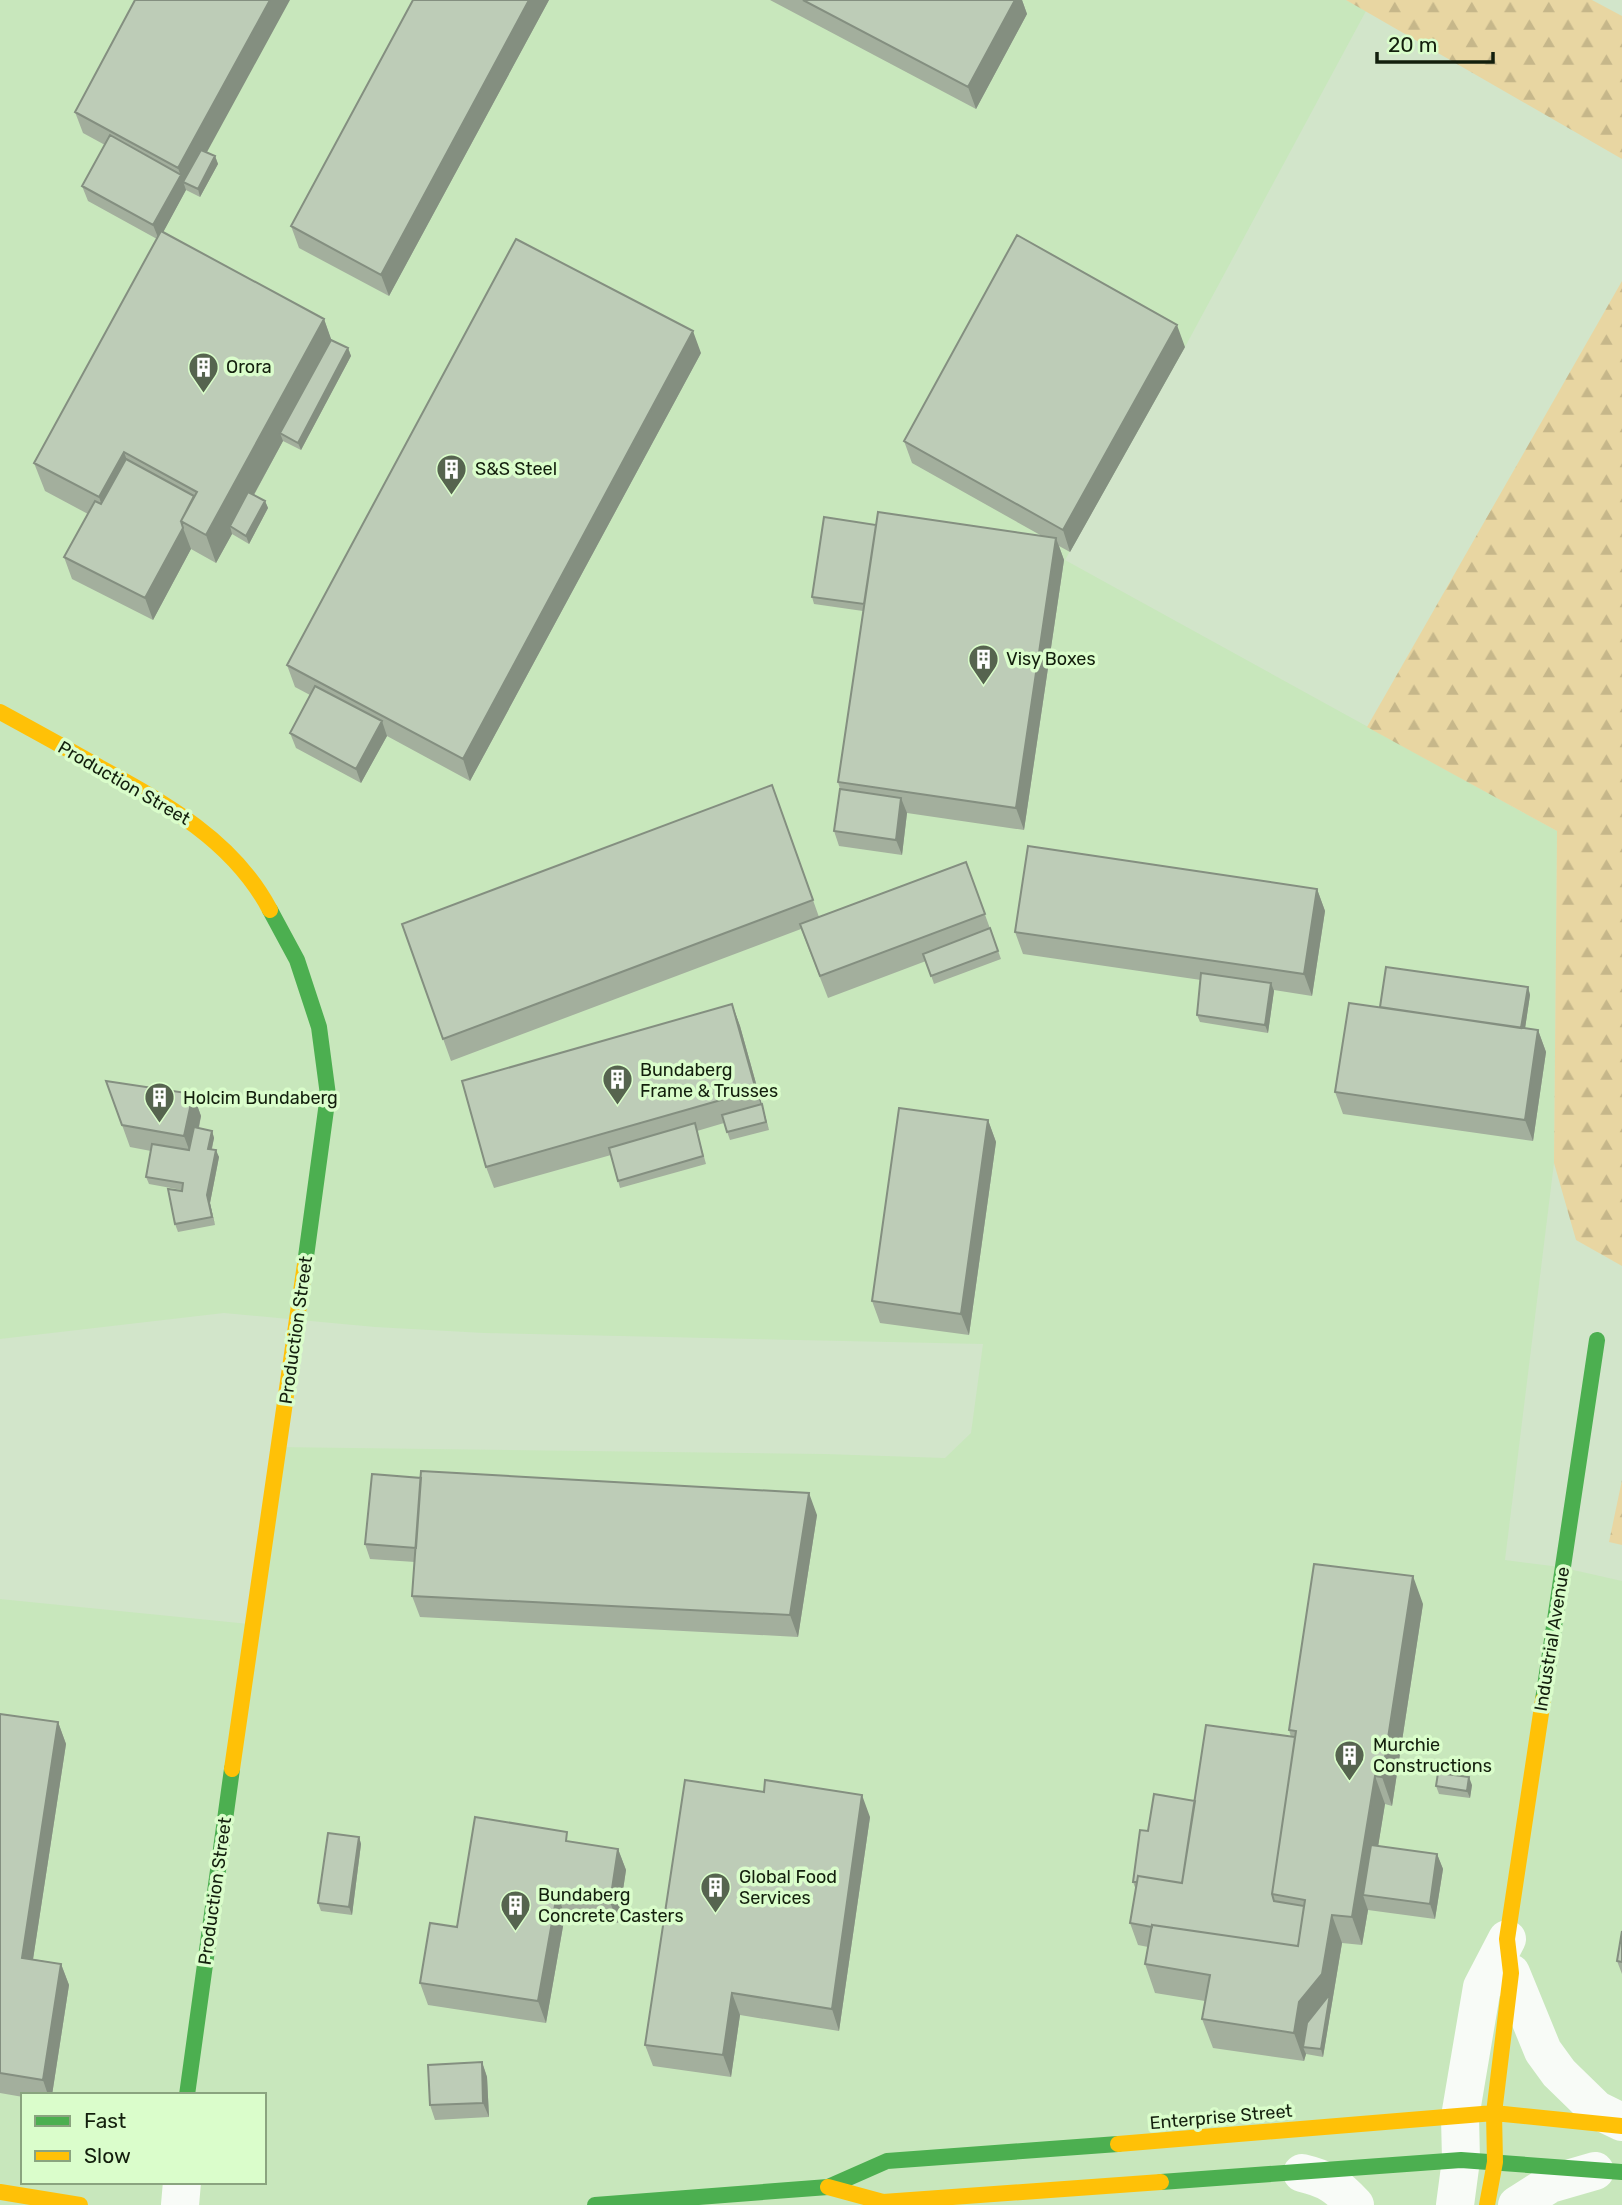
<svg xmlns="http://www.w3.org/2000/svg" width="1622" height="2205" viewBox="0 0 1622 2205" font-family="Rubik,sans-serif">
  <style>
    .built { fill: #c8e7bc; fill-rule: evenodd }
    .forest { fill: url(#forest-firs) }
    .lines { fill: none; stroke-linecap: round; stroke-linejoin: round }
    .street { stroke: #f8fbf7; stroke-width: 38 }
    .fast { stroke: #4caf50; stroke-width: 16 }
    .slow { stroke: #ffc107; stroke-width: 16 }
    .wall { fill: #a3af9d }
    .shaded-wall { fill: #848f80 }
    .building { fill: #bdccb7; stroke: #848f80; stroke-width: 2 }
    .labels { text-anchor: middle; stroke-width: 7; stroke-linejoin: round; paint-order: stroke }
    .poi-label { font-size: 18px; fill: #131f0d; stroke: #dafdcb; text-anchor: start }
    .street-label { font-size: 18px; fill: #131f0d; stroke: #dafdcb }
  </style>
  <defs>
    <pattern id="forest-firs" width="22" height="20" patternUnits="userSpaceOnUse" patternTransform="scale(1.75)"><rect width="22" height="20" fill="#e8d6a2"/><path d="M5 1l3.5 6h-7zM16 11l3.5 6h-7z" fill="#c6b78a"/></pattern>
  </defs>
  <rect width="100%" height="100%" fill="#d2e5ca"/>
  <!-- built -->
  <path class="built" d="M0 0H1346L1366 11 1185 347 1065 560 1557 831 1554 1163 1505 1560 1560 1567 1622 1581V2205H0V1599L249 1624 273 1447 825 1454 945 1458 971 1433 983 1344 484 1333 375 1327 224 1313 0 1339ZM23 2095H264V2182H23Z"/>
  <!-- forest -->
  <path class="forest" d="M1346 0H1592L1622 16V159Z
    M1622 281V1266L1576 1240 1554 1163 1557 831 1367 727Z
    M1622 1480V1545L1609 1542Z"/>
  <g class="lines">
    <!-- street -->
    <path class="street" d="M1511 1973 1543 2051 1559 2073 1597 2110 1622 2122
      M1302 2173C1328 2179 1337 2186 1355 2205
      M180 2205 182 2182
      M1455 2205 1461 2160 1460 2117 1482 1987 1507 1939
      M1517 2205 1550 2184 1595 2171"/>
    <!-- fast -->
    <path class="fast" d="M270 910 297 960 319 1027 328 1095 305 1264
      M1543 1700 1597 1340
      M187 2095 232 1769
      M1161 2182 1461 2160 1622 2172
      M595 2205 828 2187 887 2161 1118 2144"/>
    <!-- slow -->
    <path class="slow" d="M0 712C33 730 66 748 99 767 165 803 234 841 270 910
      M232 1769 305 1264
      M1118 2144 1494 2113 1622 2126
      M828 2187 883 2202 1161 2182
      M0 2192 80 2205
      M1487 2205 1495 2162 1494 2113 1511 1973 1507 1939 1543 1700"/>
  </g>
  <!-- wall -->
  <path class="wall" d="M413 0H549L389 296 299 248 291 226Z
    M770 0H1022L1027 14 976 109Z
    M75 112 207 152 215 156 218 164 200 197 186 190 163 232 324 319 331 340 348 348 351 356 301 450 283 441 254 495 265 501 268 508 249 544 232 534 216 563 191 549 153 620 72 579 64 557 88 514 45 491 34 463 157 239 88 201 82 186 105 145 83 133Z
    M1185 347 1070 552 1059 546 1064 560 1024 830 907 813 902 855 839 846 834 831 840 789 838 782 863 611 814 604 812 597 876 525 1042 536 912 463 904 441Z
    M701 353 470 781 387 736 361 783 296 748 290 733 310 695 295 687 287 665Z
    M772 785 819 917 966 862 1001 959 934 984 926 961 828 998 801 929 451 1061 402 924Z
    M1317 889 1325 911 1312 996 1274 990 1268 1033 1200 1022 1197 1015 1201 980 1023 954 1015 932Z
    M1528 987 1530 995 1525 1028 1538 1030 1546 1052 1533 1141 1343 1114 1335 1092 1380 1007Z
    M732 1004 740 1026 769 1130 730 1140 724 1123 697 1131 706 1164 620 1188 611 1155 494 1188 486 1167Z
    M106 1081 193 1094 201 1116 199 1128 212 1131 214 1138 212 1149 219 1157 210 1203 215 1225 178 1232 175 1224 182 1190 149 1184 146 1177 151 1151 130 1147Z
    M988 1120 996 1142 969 1335 880 1323 872 1301Z
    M817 1515 798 1637 420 1617 412 1596 415 1562 370 1559 365 1544Z
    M1423 1604 1392 1806 1385 1804 1378 1846 1437 1854 1443 1869 1435 1919 1368 1910 1362 1945 1342 1943 1323 2057 1306 2054 1304 2061 1213 2048 1202 2019 1205 2001 1155 1993 1145 1964 1148 1947 1138 1945 1130 1923 1136 1890 1133 1882 1148 1831 1291 1737 1289 1730Z
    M0 1714 58 1722 66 1744 33 1959 61 1964 69 1985 52 2095H23V2097L0 2093Z
    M1472 1785 1470 1798 1439 1794 1436 1786Z
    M870 1817 839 2031 740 2015 731 2077 653 2066 645 2045Z
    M359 1837 361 1844 352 1915 321 1911 318 1903Z
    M571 1842 618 1849 626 1870 618 1923 565 1915 546 2023 428 2005 420 1983 457 1927Z
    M1622 1931V1974L1617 1961Z
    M482 2062 487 2077 489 2117 435 2120 430 2105Z"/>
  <!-- shaded-wall -->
  <path class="shaded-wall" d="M270 0H290L189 185 183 182 178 168Z
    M529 0H549L389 296 381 275Z
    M1014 0H1022L1027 14 976 109 968 87Z
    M215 156 218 164 200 197 198 189Z
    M181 175 186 190 159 240 153 225Z
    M324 319 334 347 280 433 283 441 235 529 230 526 232 534 216 563 206 535Z
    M1177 325 1185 347 1070 552 1063 530Z
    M693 331 701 353 470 781 463 759Z
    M348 348 351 356 301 450 298 443Z
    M124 452 134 480 109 526 99 497Z
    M265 501 268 508 249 544 246 536Z
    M183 528 191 549 153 620 145 598Z
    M1056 538 1064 560 1024 830 1016 808Z
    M382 721 387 736 361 783 356 769Z
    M901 798 907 813 902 855 896 840Z
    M1317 889 1325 911 1312 996 1304 974Z
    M1271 983 1274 991 1268 1033 1265 1025Z
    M1528 987 1530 995 1522 1049 1519 1041Z
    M732 1004 740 1026 769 1130 756 1090Z
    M1538 1030 1546 1052 1533 1141 1525 1120Z
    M193 1094 201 1116 192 1158 184 1136Z
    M988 1120 996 1142 969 1335 961 1314Z
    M212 1131 214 1138 210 1156 208 1149Z
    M216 1150 219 1157 210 1203 215 1225 207 1195Z
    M809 1493 817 1515 798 1637 790 1615Z
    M1413 1576 1423 1604 1392 1806 1382 1777Z
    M58 1722 66 1744 30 1979 22 1958Z
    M1375 1776 1385 1804 1370 1896 1363 1895 1368 1910 1362 1945 1352 1917Z
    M1469 1777 1472 1785 1470 1798 1467 1791Z
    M862 1795 870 1817 839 2031 832 2009Z
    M359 1837 361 1844 352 1915 349 1907Z
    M618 1849 626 1870 618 1923 610 1902Z
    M1437 1854 1443 1869 1435 1919 1430 1904Z
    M557 1894 565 1915 546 2023 538 2001Z
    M1332 1915 1342 1943 1323 2057 1321 2049 1303 2047 1306 2054 1304 2061 1294 2033 1299 2002Z
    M61 1964 69 1985 52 2095H48L43 2080Z
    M732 1993 740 2015 731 2077 723 2055Z
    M482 2062 487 2077 489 2117 483 2103Z"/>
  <!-- building -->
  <path class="building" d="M135 0H270L178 168 75 112Z
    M413 0H529L381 275 291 226Z
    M803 0H1015L968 87Z
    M110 135 181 175 153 225 82 186Z
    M201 150 215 156 198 189 183 182Z
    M161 231 324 319 206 535 181 521 197 492 124 452 99 497 34 463Z
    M1017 235 1177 325 1063 530 904 441Z
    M516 239 693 331 463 759 287 665Z
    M331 340 348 348 298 443 280 433Z
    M126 459 194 496 181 521 183 528 145 598 64 557 95 501 101 504Z
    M248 492 265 501 246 536 230 526Z
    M878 512 1056 538 1016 808 838 782Z
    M824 517 876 525 864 604 812 597Z
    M315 686 382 721 356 769 290 733Z
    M772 785 813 900 443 1039 402 924Z
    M840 789 901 798 896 840 834 831Z
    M1028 846 1317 889 1304 974 1015 932Z
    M966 862 985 914 820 976 800 924Z
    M990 928 998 951 931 976 923 954Z
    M1386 967 1528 987 1521 1028 1380 1007Z
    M1201 973 1271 983 1265 1025 1197 1015Z
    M1349 1003 1538 1030 1525 1120 1335 1092Z
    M732 1004 756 1090 486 1167 462 1081Z
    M106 1081 193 1094 184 1136 122 1125Z
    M762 1104 766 1122 727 1132 722 1115Z
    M899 1108 988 1120 961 1314 872 1301Z
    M695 1123 703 1156 618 1181 609 1148Z
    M194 1127 212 1131 208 1149 216 1150 207 1195 212 1217 175 1224 168 1189 182 1191 183 1183 146 1177 152 1144 189 1150Z
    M421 1471 809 1493 790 1615 412 1596Z
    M372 1474 421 1478 416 1548 365 1544Z
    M1314 1564 1413 1576 1382 1777 1375 1776 1352 1917 1332 1915 1322 1974 1299 2002 1294 2033 1202 2019 1210 1975 1145 1964 1152 1925 1298 1946 1305 1900 1272 1894 1296 1731 1289 1730Z
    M0 1714 58 1722 22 1958 61 1964 43 2080 0 2073Z
    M1206 1725 1295 1737 1272 1894 1274 1901 1304 1906 1298 1946 1152 1925V1927L1130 1923 1138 1876 1182 1883Z
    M1438 1773 1469 1777 1467 1791 1436 1786Z
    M685 1780 764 1792 765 1780 862 1795 832 2009 732 1993 723 2055 645 2045Z
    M1154 1794 1195 1801 1182 1883 1138 1876 1137 1882H1133L1140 1830 1148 1831Z
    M475 1817 567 1832 566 1841 618 1849 610 1902 557 1894 538 2001 420 1983 430 1923 457 1927Z
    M328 1833 359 1837 349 1907 318 1903Z
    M1371 1845 1437 1854 1430 1904 1363 1895Z
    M1622 1931V1962L1617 1961Z
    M1330 1994 1321 2049 1303 2047 1307 2023Z
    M482 2062 483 2103 430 2105 428 2065Z"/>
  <!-- icons -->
  <defs>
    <symbol id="building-pin" viewBox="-11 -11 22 30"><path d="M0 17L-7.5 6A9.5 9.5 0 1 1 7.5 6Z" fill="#56644f" stroke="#dafdcb"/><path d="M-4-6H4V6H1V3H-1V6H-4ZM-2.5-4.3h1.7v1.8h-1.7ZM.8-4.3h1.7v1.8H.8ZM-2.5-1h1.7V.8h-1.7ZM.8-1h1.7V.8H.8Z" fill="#fff"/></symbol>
  </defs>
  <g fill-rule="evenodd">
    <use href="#building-pin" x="186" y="350" width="35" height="47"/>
    <use href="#building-pin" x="434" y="452" width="35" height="47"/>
    <use href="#building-pin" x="966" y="642" width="35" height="47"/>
    <use href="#building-pin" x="600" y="1062" width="35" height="47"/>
    <use href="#building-pin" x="142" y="1080" width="35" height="47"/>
    <use href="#building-pin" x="1332" y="1738" width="35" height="47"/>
    <use href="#building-pin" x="698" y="1870" width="35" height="47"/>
    <use href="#building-pin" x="498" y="1888" width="35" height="47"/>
  </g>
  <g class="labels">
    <!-- poi labels -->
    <g class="poi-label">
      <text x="226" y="373">Orora</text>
      <text x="475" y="475">S&amp;S Steel</text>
      <text x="1006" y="665">Visy Boxes</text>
      <text x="640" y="1076">Bundaberg<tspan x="640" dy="21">Frame &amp; Trusses</tspan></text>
      <text x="183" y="1104">Holcim Bundaberg</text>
      <text x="1373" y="1751">Murchie<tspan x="1373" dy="21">Constructions</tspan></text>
      <text x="739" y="1883">Global Food<tspan x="739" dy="21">Services</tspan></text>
      <text x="538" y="1901">Bundaberg<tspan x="538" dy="21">Concrete Casters</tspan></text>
    </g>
    <!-- street labels -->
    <g class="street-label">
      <text transform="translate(124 783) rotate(30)" y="6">Production Street</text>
      <text transform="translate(296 1330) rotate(-82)" y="6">Production Street</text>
      <text transform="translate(1552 1639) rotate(-81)" y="6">Industrial Avenue</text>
      <text transform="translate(215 1891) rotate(-82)" y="6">Production Street</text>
      <text transform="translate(1221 2117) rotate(-5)" y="6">Enterprise Street</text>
    </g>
  </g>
  <!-- legend -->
  <rect x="21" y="2093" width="245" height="91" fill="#dafdcb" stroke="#8aa47f" stroke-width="2"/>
  <rect x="35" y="2116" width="35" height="10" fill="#4caf50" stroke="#8aa47f" stroke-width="2"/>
  <text x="84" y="2128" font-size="21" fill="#131f0d">Fast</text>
  <rect x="35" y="2151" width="35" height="10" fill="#ffc107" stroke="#8aa47f" stroke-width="2"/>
  <text x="84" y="2163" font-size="21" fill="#131f0d">Slow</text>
  <!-- scale -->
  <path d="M1377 52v10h116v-10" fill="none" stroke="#131f0d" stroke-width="3.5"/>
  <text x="1388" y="52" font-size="21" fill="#131f0d" stroke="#dafdcb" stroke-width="5" paint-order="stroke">20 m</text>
</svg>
